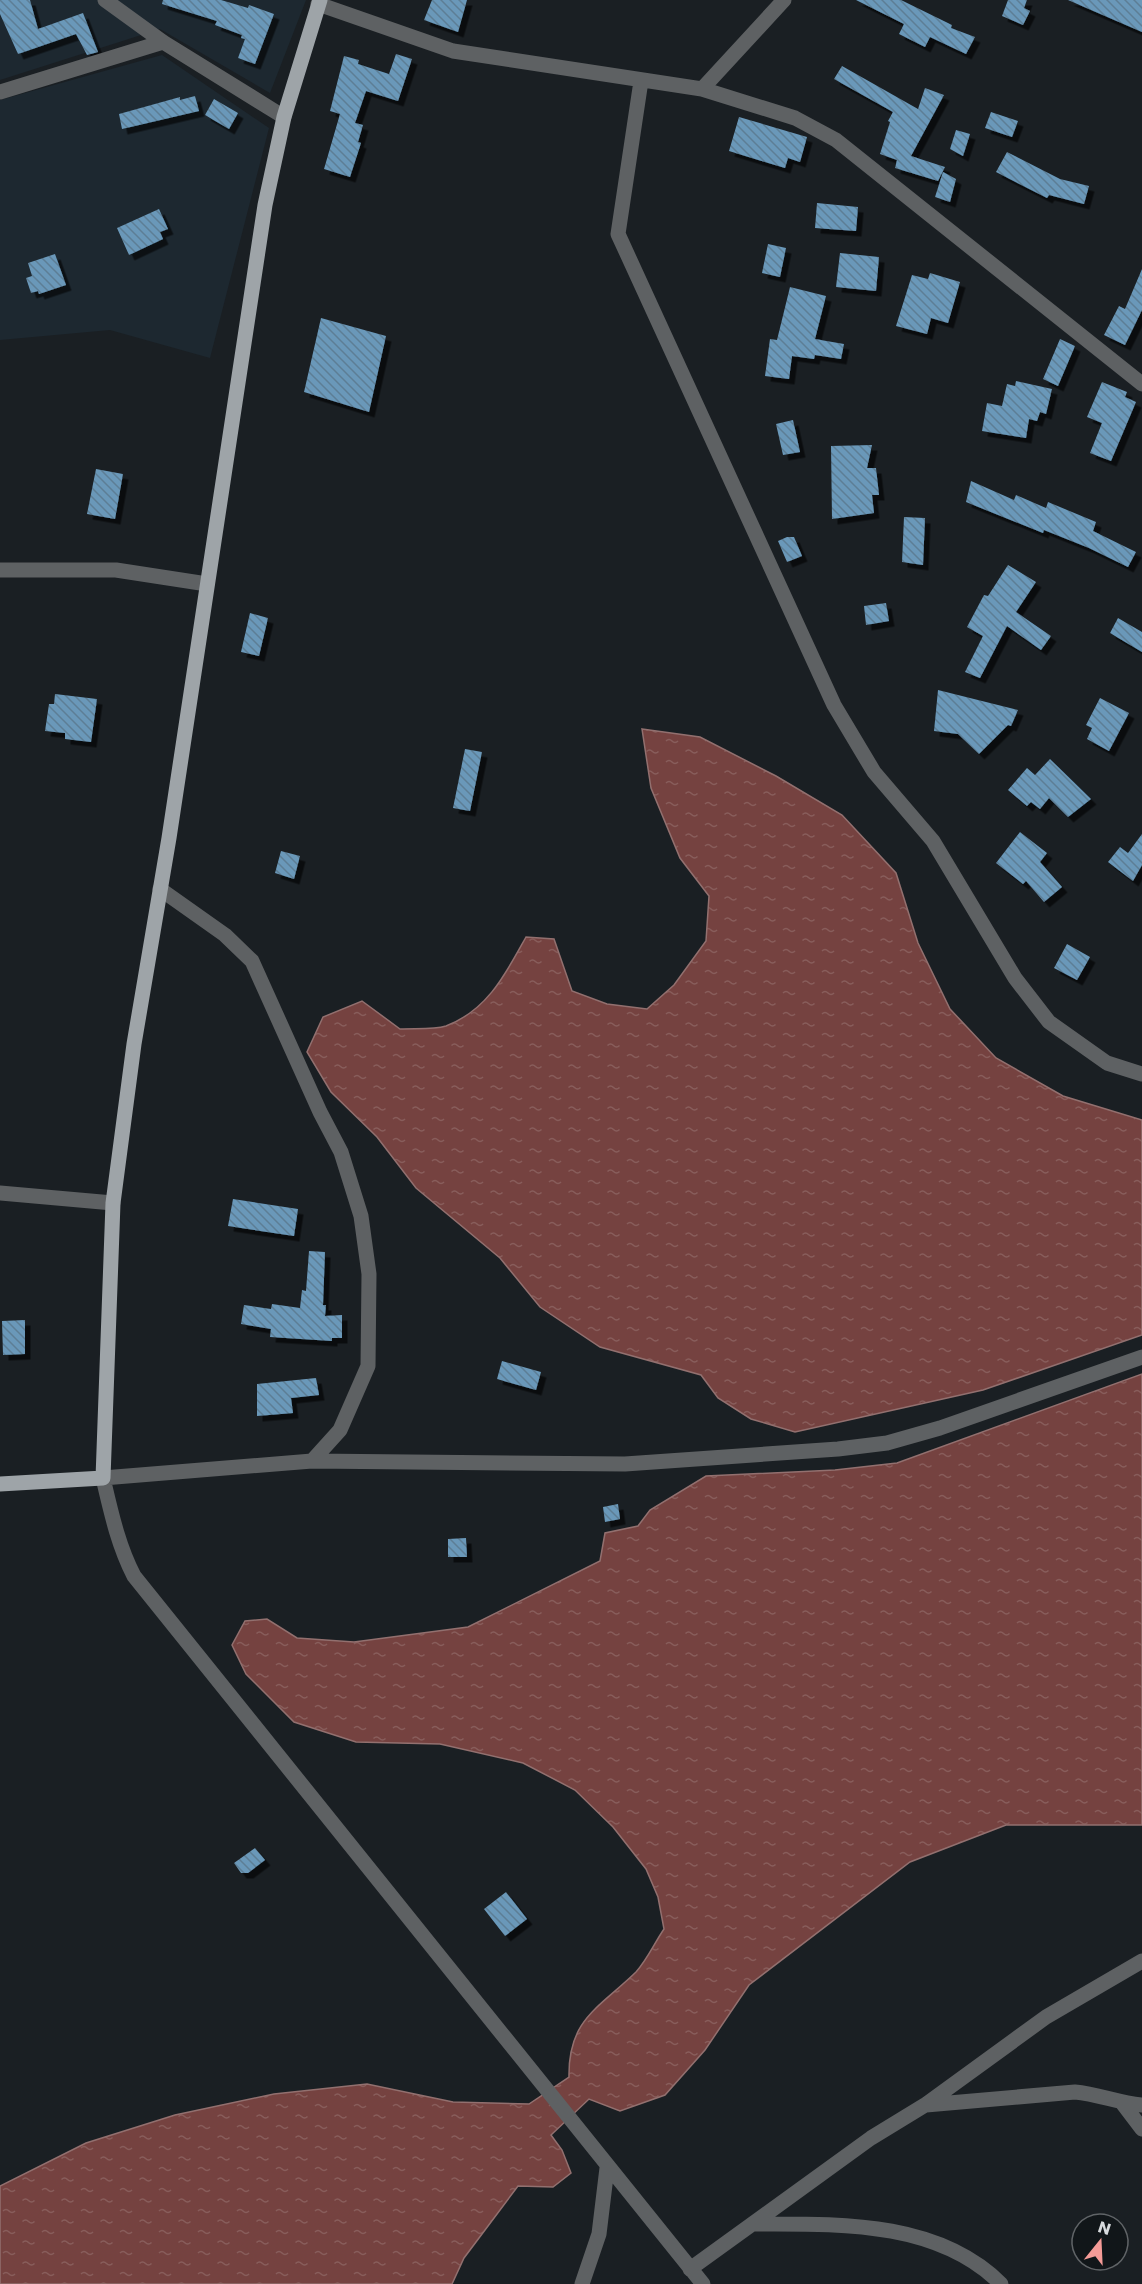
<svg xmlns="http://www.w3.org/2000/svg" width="1142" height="2284" viewBox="0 0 1142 2284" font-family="Poppins,sans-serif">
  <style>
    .built { fill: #1d2830 }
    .water { fill: url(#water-ripples); stroke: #92706f; stroke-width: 1.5 }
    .building { fill: url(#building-back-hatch); filter: url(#shadow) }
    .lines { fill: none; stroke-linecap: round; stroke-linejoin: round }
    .minor { stroke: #5e6163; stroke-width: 15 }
    .major { stroke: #9ea4a8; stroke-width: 15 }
  </style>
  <defs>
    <pattern id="water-ripples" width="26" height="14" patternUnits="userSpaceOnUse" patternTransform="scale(1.5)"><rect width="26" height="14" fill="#754240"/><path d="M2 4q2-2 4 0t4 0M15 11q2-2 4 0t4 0" fill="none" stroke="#885d5b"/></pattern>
    <pattern id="building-back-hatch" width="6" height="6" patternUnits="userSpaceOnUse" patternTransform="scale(1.5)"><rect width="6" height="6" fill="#6a98b9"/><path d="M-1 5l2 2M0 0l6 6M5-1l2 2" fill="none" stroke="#5d7e95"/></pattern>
    <filter id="shadow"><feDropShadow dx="5.5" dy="5.5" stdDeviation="0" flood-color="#0009"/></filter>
  </defs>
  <rect width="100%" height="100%" fill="#1a1f23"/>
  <!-- built -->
  <path class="built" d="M0 0H306L270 93 160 29 0 80Z
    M162 55 269 128 210 358 110 330 0 340V100Z"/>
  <!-- water -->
  <path class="water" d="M642 729 700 737 776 776 842 815 896 873 918 943 950 1009 996 1058 1063 1096 1142 1120V1335L983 1390 795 1432 751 1419 718 1398 701 1375 600 1347 540 1307 500 1258 416 1188 377 1137 331 1092 307 1052 323 1017 362 1001 400 1029C414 1028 433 1030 446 1026 488 1010 506 973 526 937L554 939 572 991 607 1004 647 1009 674 985 706 941 709 896 680 858 651 788Z
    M1142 1374V1825H1006L910 1862 749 1985 705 2050 665 2095 620 2111 589 2099 551 2135 562 2150 571 2173 553 2187 518 2186 464 2258 452 2284H0V2186L86 2143 175 2115 274 2094 367 2084 453 2102 529 2104 569 2077C568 2019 599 2008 636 1972 647 1960 655 1942 664 1929L658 1897 646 1869 613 1827 575 1790 523 1763 440 1744 356 1742 294 1722 246 1674 232 1645 245 1621 267 1619 297 1638 354 1642 468 1627 600 1561 605 1533 638 1526 650 1510 706 1476 835 1470 897 1463Z"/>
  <!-- building -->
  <path class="building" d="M0 0H30L38 29 83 13 98 52 87 55 76 34 18 54 0 14Z
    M163 0H221L248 8 249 5 274 14 255 64 238 58 245 39 241 38 242 35 215 25 217 21 162 4Z
    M432 0H467L458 32 424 20Z
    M856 0H901L952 25 951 28 975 37 966 54 930 37 925 47 899 34 904 24Z
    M1008 0H1027L1024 8 1030 11 1023 25 1002 16Z
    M1068 0H1142V32Z
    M396 54 412 59 398 101 366 91 355 123 363 125 358 142 361 143 350 177 324 169 340 114 330 111 344 56 359 60 358 64 389 74Z
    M842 66 918 109 925 88 944 95 911 156 945 167 938 181 895 168 897 160 880 154 890 122 888 121 893 112 834 79Z
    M195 96 199 111 122 129 119 114 180 97V100Z
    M214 99 238 113 229 129 205 115Z
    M991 112 1018 121 1012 137 985 128Z
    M739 117 807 137 800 162 788 158 785 168 729 151Z
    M956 130 970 134 963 156 950 149Z
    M1007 152 1060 179 1089 186 1084 204 1049 195 1047 198 996 172Z
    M943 172 956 179 950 202 935 197Z
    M817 203 858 207 856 231 815 228Z
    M159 209 168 229 160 232 163 239 129 255 117 228Z
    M768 244 786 248 780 277 762 273Z
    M840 253 879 257 876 291 836 287Z
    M55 254 66 285 39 294 38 291 31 293 26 278 32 276 28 263Z
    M1142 269V310L1125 345 1104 335 1119 306 1125 309Z
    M930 273 960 282 948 323 931 318 927 334 896 326 912 275 928 279Z
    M790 287 826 296 815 339 844 344 841 359 815 355 814 359 792 356 789 379 765 376 770 339 777 340Z
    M321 318 386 336 369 412 304 392Z
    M1060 339 1075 346 1058 386 1043 379Z
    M1016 381 1052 389 1046 414 1040 412 1037 421 1029 419 1026 438 982 431 987 403 1002 406 1007 384 1015 386Z
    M1102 382 1127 392 1125 397 1136 402 1111 461 1090 453 1102 423 1087 417Z
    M793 420 800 452 783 455 776 424Z
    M872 445 867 468H876L879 495H872L874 513 832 519 831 446Z
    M96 469 123 474 115 519 87 514Z
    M971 481 1014 500 1016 495 1046 508 1048 502 1096 522 1093 531 1136 552 1128 567 1089 548 1044 530 1043 533 966 502Z
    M904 517 925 518 923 565 902 562Z
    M787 537H794L802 556 787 562 778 541Z
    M1008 565 1036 582 1016 612 1051 636 1041 650 1007 626 980 678 965 672 983 636 967 627 984 595 988 596Z
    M886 603 889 621 866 625 864 606Z
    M250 613 268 618 259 656 241 652Z
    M1118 618 1142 632V652L1110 633Z
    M938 690 1018 710 1011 726 1008 725 979 754 958 734 934 731Z
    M55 694 97 699 91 742 65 739V733L45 731 49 704H54Z
    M1100 698 1129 713 1109 751 1087 739 1092 728 1086 725Z
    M465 749 482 752 470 811 453 808Z
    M1050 759 1091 799 1068 817 1049 798 1040 809 1031 802 1027 806 1008 790 1027 768 1035 775Z
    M1020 832 1047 853 1040 862 1062 887 1044 902 1026 881 1023 884 996 863Z
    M1142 834V865L1133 881 1108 862 1120 847 1128 853Z
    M281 851 300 856 294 879 275 873Z
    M1067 944 1090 957 1077 980 1054 968Z
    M233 1199 298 1209 294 1236 228 1226Z
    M309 1251 325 1252 323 1305H326L325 1316 342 1315V1338H332V1341L270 1337 271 1329 241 1324 244 1305 271 1309 272 1304 300 1308 302 1290 306 1291Z
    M25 1320V1354L3 1355 2 1321Z
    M502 1361 541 1372 536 1390 497 1379Z
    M316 1378 319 1395 291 1398 293 1413 257 1416V1384Z
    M618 1504 620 1519 605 1522 603 1507Z
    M466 1538 467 1557H448V1539Z
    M255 1848 265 1860 248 1873H241L234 1863Z
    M506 1892 527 1919 505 1936 484 1909Z"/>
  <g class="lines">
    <!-- minor -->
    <path class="minor" d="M105 0 163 42 284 117
      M318 4 453 51 702 89 795 118 836 140 1142 384
      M641 81 618 234 834 705 874 772 933 841 1015 978 1049 1022 1107 1063 1142 1074
      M702 89 784 0
      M0 92 163 42
      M0 570H116L207 584
      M160 889 225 935 252 961 320 1112 341 1152 361 1216 369 1274 368 1366 340 1430 312 1461
      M0 1193 113 1203
      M1123 2104 1142 2129
      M926 2105 1075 2092C1098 2094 1119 2103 1142 2105
      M752 2224C837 2224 937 2220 1001 2284
      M690 2269 871 2138 925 2105 1046 2017 1142 1961
      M582 2284 599 2234 607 2168
      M703 2284 134 1576C118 1545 111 1512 103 1478L312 1461 625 1464 838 1449 887 1443 940 1428 1142 1357"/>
    <!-- major -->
    <path class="major" d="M0 1484 103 1478 113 1203 134 1044 169 838 265 205 284 117 320 0"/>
  </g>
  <!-- north arrow -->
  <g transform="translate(1100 2242) rotate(18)"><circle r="28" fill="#111619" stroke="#606467" stroke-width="1.5"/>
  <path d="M0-4.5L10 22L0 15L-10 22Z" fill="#f59b97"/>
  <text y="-9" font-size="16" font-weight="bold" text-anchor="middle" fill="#d7dadd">N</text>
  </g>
</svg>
